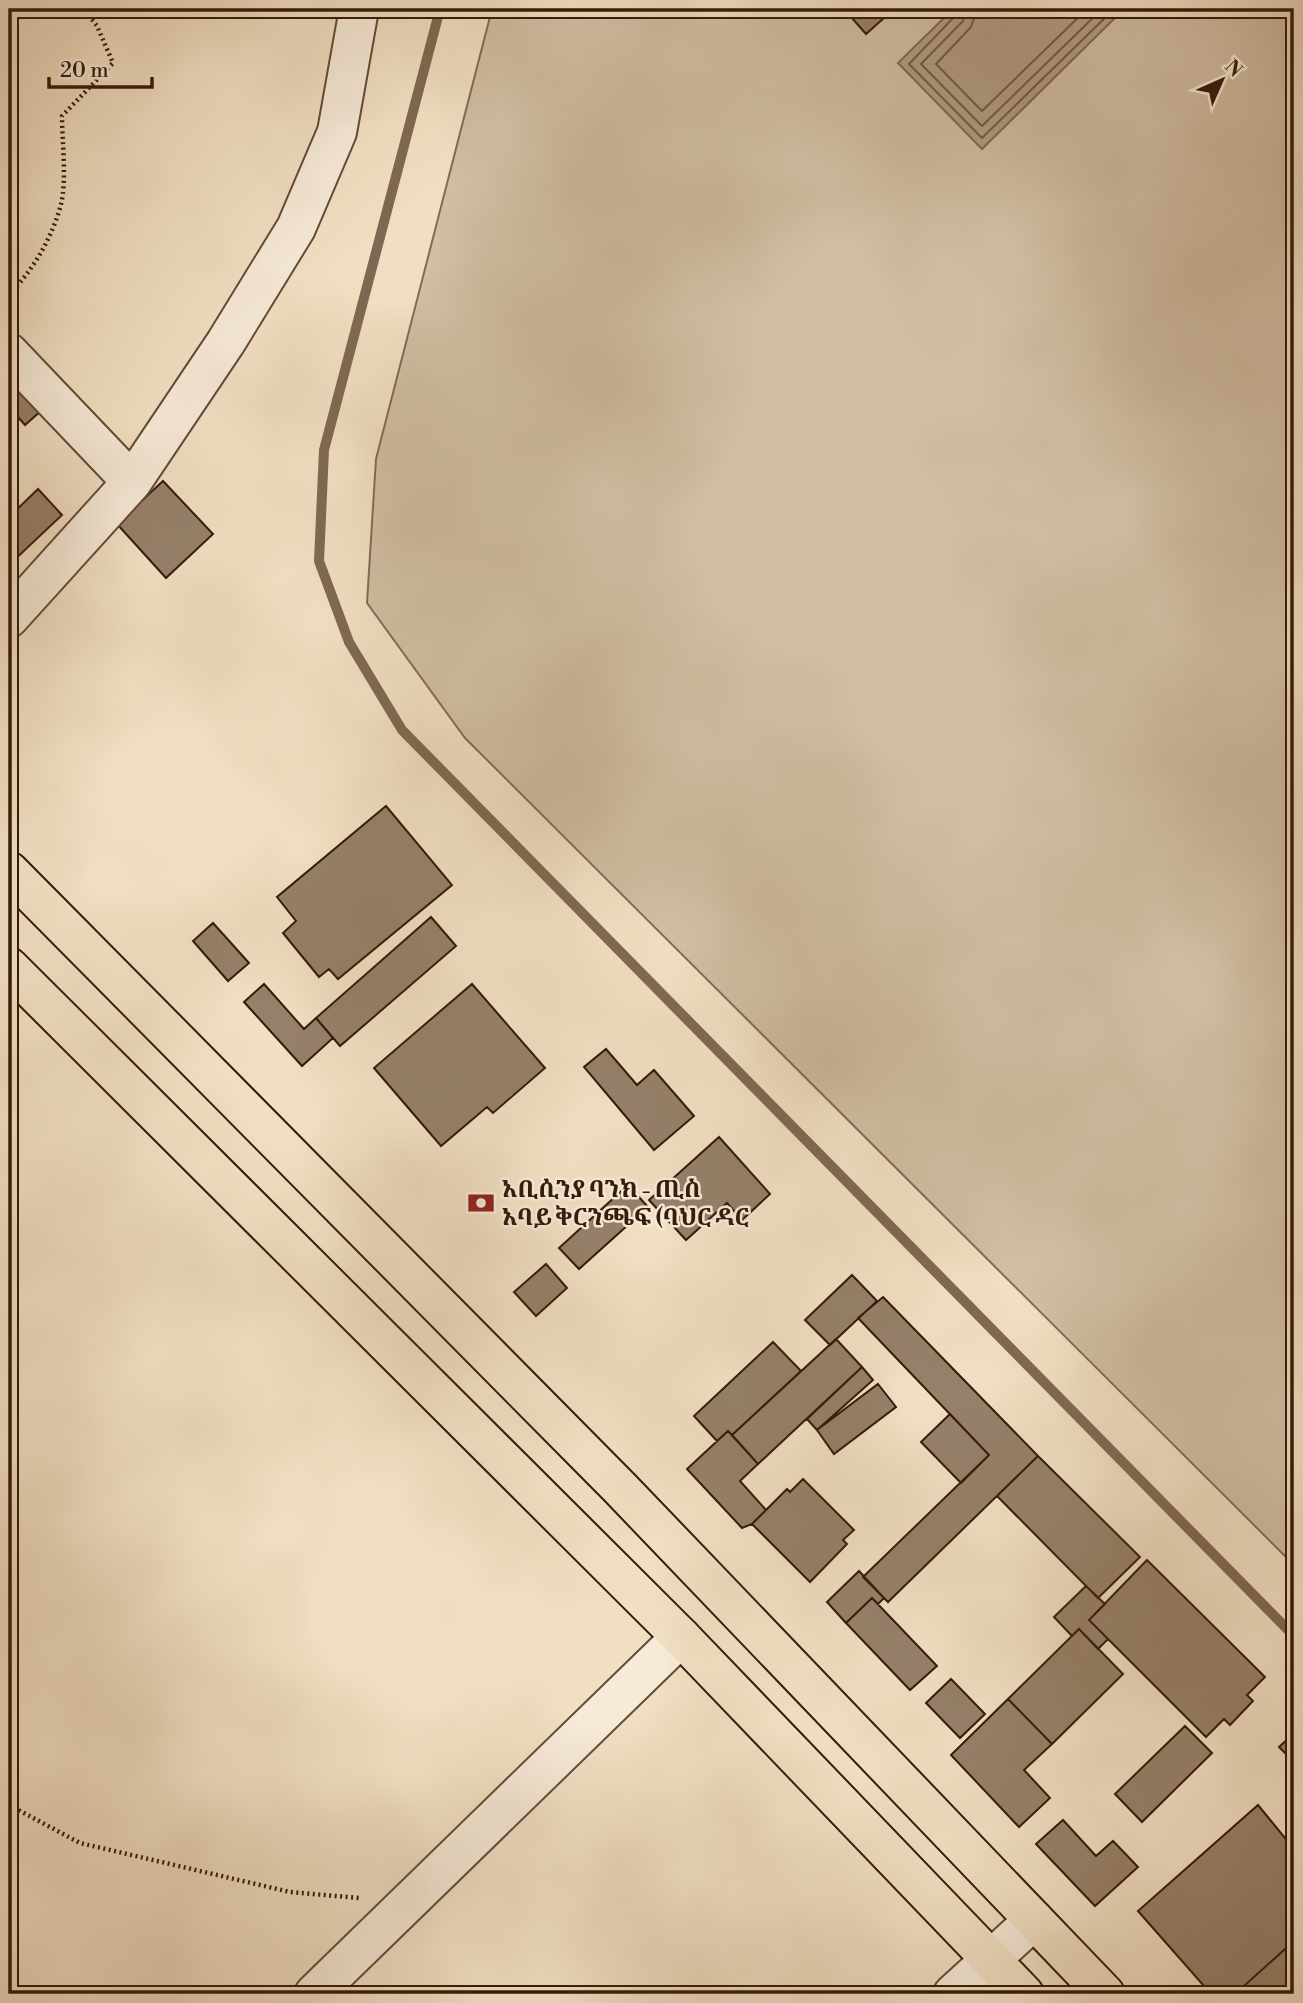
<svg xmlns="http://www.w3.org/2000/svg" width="1303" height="2003" viewBox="0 0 1303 2003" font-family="'Libre Bodoni','Noto Serif Ethiopic',serif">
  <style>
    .green { fill: #d1bea4; stroke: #826c57; stroke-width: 2 }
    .water { fill: #b19c84; stroke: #7f6853; stroke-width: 2 }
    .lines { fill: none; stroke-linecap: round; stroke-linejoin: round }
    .shore { stroke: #725b47; stroke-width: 2 }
    .stream { stroke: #7f6853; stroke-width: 10 }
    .building { fill: #96806a; stroke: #341a0a; stroke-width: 2 }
    .minor-casing { stroke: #634b38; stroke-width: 42 }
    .major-casing { stroke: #341a0a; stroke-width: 42 }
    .path { stroke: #341a0a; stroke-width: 4.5; stroke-dasharray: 2 3.5; stroke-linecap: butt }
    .minor { stroke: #f6ead8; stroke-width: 38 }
    .major { stroke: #f1dfc3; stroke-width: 38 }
    .labels { text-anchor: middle; stroke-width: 5; stroke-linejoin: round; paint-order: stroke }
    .poi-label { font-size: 24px; font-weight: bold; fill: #341a0a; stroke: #f6ead8; text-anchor: start }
  </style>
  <rect width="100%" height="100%" fill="#f1dfc3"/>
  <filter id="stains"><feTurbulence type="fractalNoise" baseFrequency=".00286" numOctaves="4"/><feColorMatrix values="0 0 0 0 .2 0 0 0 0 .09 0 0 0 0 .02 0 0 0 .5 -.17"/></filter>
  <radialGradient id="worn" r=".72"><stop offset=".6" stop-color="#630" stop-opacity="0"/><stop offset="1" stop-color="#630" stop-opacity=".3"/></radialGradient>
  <!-- green -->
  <path class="green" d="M492 9H1294V1565L465 738 367 603 376 459Z"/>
  <!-- water -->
  <path class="water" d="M953 9H1124L982 149 898 63Z"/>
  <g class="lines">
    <!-- shore -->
    <path class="shore" d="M957 9 955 16 909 64 982 138 1114 9
      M966 9 963 21 921 64 982 126 1102 9
      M977 9 971 27 936 64 982 111 1087 9"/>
    <!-- stream -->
    <path class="stream" d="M440 9 324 450 319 561 349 642 402 730 1294 1636"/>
  </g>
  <!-- building -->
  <path class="building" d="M844 9H894L866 34Z
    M9 359 50 403 25 425 9 407Z
    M163 481 213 534 166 578 117 524Z
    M38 489 62 515 9 565V517Z
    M386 806 452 885 338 979 329 969 319 977 283 933 296 921 277 897Z
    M431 917 456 946 340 1046 316 1018Z
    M213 923 249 963 228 981 193 941Z
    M264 984 304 1029 316 1018 333 1038 302 1066 244 1002Z
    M472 984 545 1068 493 1113 487 1107 441 1146 374 1068Z
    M606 1049 637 1085 654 1070 694 1116 654 1150 584 1067Z
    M719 1137 770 1194 742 1220 727 1203 686 1240 649 1200Z
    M628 1185 648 1207 579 1269 559 1248Z
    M546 1264 567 1288 536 1316 514 1292Z
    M852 1275 877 1301 830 1345 805 1320Z
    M883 1297 1038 1456 888 1602 863 1577 989 1455 858 1318Z
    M836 1339 862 1367 758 1464 732 1435Z
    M773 1342 801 1371 732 1435 728 1431 717 1441 694 1416Z
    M862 1367 873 1380 817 1430 807 1419Z
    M878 1384 896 1407 834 1454 817 1430Z
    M950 1414 989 1455 961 1483 921 1442Z
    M728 1431 758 1464 740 1481 766 1510 752 1524 742 1528 687 1469Z
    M1038 1456 1140 1557 1098 1598 997 1496Z
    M803 1479 854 1530 843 1540 847 1544 810 1582 752 1524 787 1489 790 1492Z
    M1147 1560 1265 1677 1247 1695 1253 1701 1230 1725 1224 1719 1206 1737 1089 1620Z
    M859 1571 884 1598 878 1604 872 1598 846 1623 827 1602Z
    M1086 1586 1105 1604 1089 1620 1108 1639 1098 1649 1079 1629 1072 1636 1054 1617Z
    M872 1598 937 1666 910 1690 846 1623Z
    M1079 1629 1123 1674 1052 1744 1008 1699Z
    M951 1679 985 1714 960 1738 926 1703Z
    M1008 1699 1052 1744 1024 1770 1050 1798 1019 1827 951 1755Z
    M1185 1726 1212 1753 1142 1822 1115 1794Z
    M1294 1733V1762L1279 1747Z
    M1258 1805 1294 1849V1941L1235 1994H1211L1138 1911Z
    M1063 1820 1096 1856 1113 1841 1138 1867 1095 1906 1036 1844Z
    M1294 1941V1980L1278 1994H1235Z"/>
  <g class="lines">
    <defs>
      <path id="minor" d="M9 353 132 482
        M9 618 132 482 226 342 296 228 337 132 359 9
        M314 1994 681 1637
        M953 1994 1034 1920"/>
      <path id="major" d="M9 871 620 1488 1105 1994
        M9 967 681 1637 1024 1994"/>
    </defs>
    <!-- minor casing -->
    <use href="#minor" class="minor-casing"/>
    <!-- major casing -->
    <use href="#major" class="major-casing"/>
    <!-- path -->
    <path class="path" d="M9 294C33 271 53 236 61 204 67 180 62 141 62 116L113 63 97 26 84 9
      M9 1805 80 1843 290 1892 359 1898"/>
    <!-- minor -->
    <use href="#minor" class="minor"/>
    <!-- major -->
    <use href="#major" class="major"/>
  </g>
  <!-- icons -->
  <defs>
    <symbol id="bank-bare" viewBox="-9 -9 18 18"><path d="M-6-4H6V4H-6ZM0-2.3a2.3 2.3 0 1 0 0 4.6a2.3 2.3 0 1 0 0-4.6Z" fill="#8f2418" stroke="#f6ead8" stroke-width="2.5" paint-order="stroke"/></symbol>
  </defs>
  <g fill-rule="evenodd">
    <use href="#bank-bare" x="462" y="1184" width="38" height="38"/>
  </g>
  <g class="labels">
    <!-- poi labels -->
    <g class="poi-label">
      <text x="502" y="1197">አቢሲንያ ባንክ - ጢስ<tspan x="502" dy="28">አባይ ቅርንጫፍ (ባህር ዳር</tspan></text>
    </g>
  </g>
  <!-- margin -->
  <rect width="1303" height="2003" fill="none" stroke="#f1dfc3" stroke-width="35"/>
  <rect x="10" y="10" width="1282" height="1982" fill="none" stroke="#341a0a" stroke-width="3.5"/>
  <rect x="18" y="18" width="1268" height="1968" fill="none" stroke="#341a0a" stroke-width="2"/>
  <!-- north arrow -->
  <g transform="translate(1222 80) rotate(45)" stroke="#f6ead8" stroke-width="5" paint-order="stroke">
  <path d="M0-5L12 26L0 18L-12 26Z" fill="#341a0a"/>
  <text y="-10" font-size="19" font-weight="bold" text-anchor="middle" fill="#341a0a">N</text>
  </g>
  <!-- scale -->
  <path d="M49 77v10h103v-10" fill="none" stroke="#341a0a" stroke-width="3.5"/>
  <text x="60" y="77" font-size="21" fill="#341a0a" stroke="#f6ead8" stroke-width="5" paint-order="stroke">20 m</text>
  <rect width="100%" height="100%" filter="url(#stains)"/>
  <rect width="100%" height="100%" fill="url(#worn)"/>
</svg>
